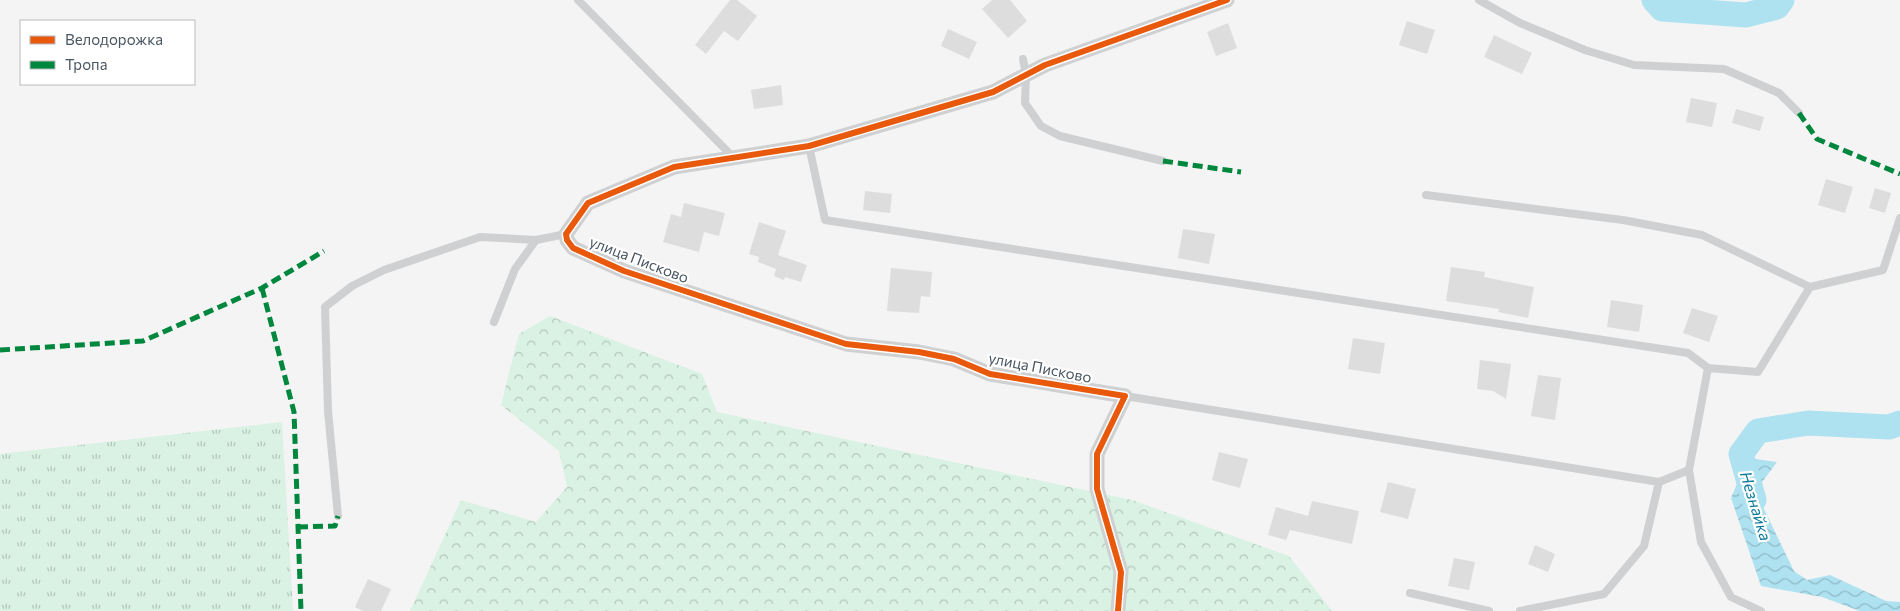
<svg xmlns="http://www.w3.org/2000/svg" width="1900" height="611" viewBox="0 0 1900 611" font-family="Commissioner,sans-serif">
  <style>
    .grass { fill: url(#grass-tufts) }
    .forest { fill: url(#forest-crowns) }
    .water { fill: url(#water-waves) }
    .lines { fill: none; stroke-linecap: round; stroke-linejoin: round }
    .river { stroke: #aee2f0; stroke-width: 25 }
    .building { fill: #ddddde }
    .lane { stroke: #ced0d2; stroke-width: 8 }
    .street { stroke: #ced0d2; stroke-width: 15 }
    .quiet { stroke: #00873e; stroke-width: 5; stroke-dasharray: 10 5; stroke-linecap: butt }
    .cycleway-casing { stroke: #fff; stroke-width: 9 }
    .cycleway { stroke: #e8590c; stroke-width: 6 }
    .labels { text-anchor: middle; stroke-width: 4.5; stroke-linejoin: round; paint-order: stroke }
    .street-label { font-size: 15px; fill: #4a5661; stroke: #fff }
    .water-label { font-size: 16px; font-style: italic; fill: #0c7c9b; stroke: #fff }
  </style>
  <defs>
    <pattern id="grass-tufts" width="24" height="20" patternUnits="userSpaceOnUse" patternTransform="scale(1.25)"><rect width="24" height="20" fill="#d9f2e3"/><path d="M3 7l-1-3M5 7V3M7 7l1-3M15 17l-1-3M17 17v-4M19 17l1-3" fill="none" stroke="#b2c7bb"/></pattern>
    <pattern id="forest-crowns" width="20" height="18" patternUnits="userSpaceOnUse" patternTransform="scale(1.25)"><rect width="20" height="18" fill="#d9f2e3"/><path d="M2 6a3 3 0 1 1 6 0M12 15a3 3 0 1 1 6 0" fill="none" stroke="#b2c7bb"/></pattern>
    <pattern id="water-waves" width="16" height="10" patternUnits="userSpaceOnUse" patternTransform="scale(1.25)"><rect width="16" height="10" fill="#aee2f0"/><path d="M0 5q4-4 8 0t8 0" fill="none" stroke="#90bac6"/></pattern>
  </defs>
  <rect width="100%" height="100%" fill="#f4f4f4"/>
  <!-- grass -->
  <path class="grass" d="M282 422 293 611H0V454Z"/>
  <!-- forest -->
  <path class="forest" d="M550 316 702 374 717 412 1132 500 1289 556 1332 611H410L461 500 536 522 567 487 559 451 501 405 519 334Z"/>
  <!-- water -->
  <path class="water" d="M1748 458 1777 462 1760 485 1762 505 1794 571 1807 580 1830 575 1886 601 1900 602V611H1860L1822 597 1761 586 1731 498Z"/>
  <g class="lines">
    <!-- river -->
    <path class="river" d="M1654 0 1662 9 1746 15 1777 7 1782 0
      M1754 500 1741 454 1758 431 1808 423 1889 427 1900 423"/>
  </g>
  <!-- building -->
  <path class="building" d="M730 0H737L757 16 738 41 724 31 706 54 695 45Z
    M992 0H1010L1027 21 1008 38 982 9Z
    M1407 21 1435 30 1427 54 1399 45Z
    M1228 23 1237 48 1216 56 1207 32Z
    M948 29 977 42 969 59 941 46Z
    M1494 35 1532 53 1522 74 1484 57Z
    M781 85 783 105 754 109 751 90Z
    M1691 98 1717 103 1712 127 1686 122Z
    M1736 109 1764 117 1760 131 1732 123Z
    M1826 179 1853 187 1845 213 1818 205Z
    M1875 188 1891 193 1885 213 1869 208Z
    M865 191 892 194 890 213 863 210Z
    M684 203 725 213 719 236 704 232 699 252 663 242 671 214 681 217Z
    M759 222 786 231 778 255 807 265 801 282 785 277 784 280 774 276 776 269 758 262 759 257 749 254Z
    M1183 229 1215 234 1209 264 1178 258Z
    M1451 267 1485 272 1484 277 1534 287 1528 318 1498 312 1499 309 1446 301Z
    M891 268 932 272 930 297 921 296 919 313 887 311Z
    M1611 300 1643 305 1639 332 1607 327Z
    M1692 308 1718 316 1709 342 1683 333Z
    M1353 338 1385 343 1380 374 1348 369Z
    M1480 360 1511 364 1506 399 1493 391 1477 389Z
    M1538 375 1561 378 1555 420 1531 416Z
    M1219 452 1248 459 1240 488 1212 480Z
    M1388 482 1416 489 1408 519 1380 512Z
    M1312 501 1359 511 1352 544 1290 530 1286 540 1268 535 1276 507 1308 516Z
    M1535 545 1555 554 1548 572 1528 564Z
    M1454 558 1475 562 1469 590 1448 586Z
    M368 579 391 589 381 611H363L355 607Z"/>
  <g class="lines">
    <!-- lane -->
    <path class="lane" d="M578 0 733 157
      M1479 0 1520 23 1585 50 1634 65 1724 69 1779 93 1799 113
      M1023 59 1026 74 1025 103 1041 126 1060 136 1163 161
      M809 146 825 220 1688 353 1708 368 1758 372 1810 287 1883 270 1900 218
      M1426 195 1623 220 1702 235 1810 287
      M536 240 566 234
      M1125 396 1659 482 1689 470 1708 368
      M1689 470 1701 542 1731 597 1761 611
      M338 516 328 411 325 307 352 286 384 270 480 237 536 240 515 269 494 322
      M1410 593 1489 611
      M1520 611 1604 594 1644 546 1659 482"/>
    <!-- street -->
    <path class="street" d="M1118 611 1121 572 1097 489V454L1125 396 990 374 954 359 919 352 846 344 624 271 573 248 567 240 566 234 588 203 674 167 809 146 993 92 1045 65 1227 0"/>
    <!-- quiet -->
    <path class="quiet" d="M1799 113 1817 139 1900 174
      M1163 161 1241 172
      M262 288 294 412 301 611
      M0 350 143 341 262 288 324 251
      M298 527 335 526 338 516"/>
    <defs>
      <path id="cycleway" d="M1118 611 1121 572 1097 489V454L1125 396 990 374 954 359 919 352 846 344 624 271 573 248 567 240 566 234 588 203 674 167 809 146 993 92 1045 65 1227 0"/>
    </defs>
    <!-- cycleway casing -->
    <use href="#cycleway" class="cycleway-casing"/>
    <!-- cycleway -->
    <use href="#cycleway" class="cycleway"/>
  </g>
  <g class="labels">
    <!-- street labels -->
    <g class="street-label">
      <text transform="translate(639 260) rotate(21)" y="5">улица Писково</text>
      <text transform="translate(1040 368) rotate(11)" y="5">улица Писково</text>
    </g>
    <!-- water labels -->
    <g class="water-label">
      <text transform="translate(1756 506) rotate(73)" y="6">Незнайка</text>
    </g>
  </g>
  <!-- legend -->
  <rect x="20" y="20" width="175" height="65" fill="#ffffff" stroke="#b7bbc0"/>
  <rect x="30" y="36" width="25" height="8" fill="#e8590c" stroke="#b7bbc0"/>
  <text x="65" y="45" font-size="15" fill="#4a5661">Велодорожка</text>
  <rect x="30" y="61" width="25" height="8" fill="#00873e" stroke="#b7bbc0"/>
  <text x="65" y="70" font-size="15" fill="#4a5661">Тропа</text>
</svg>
